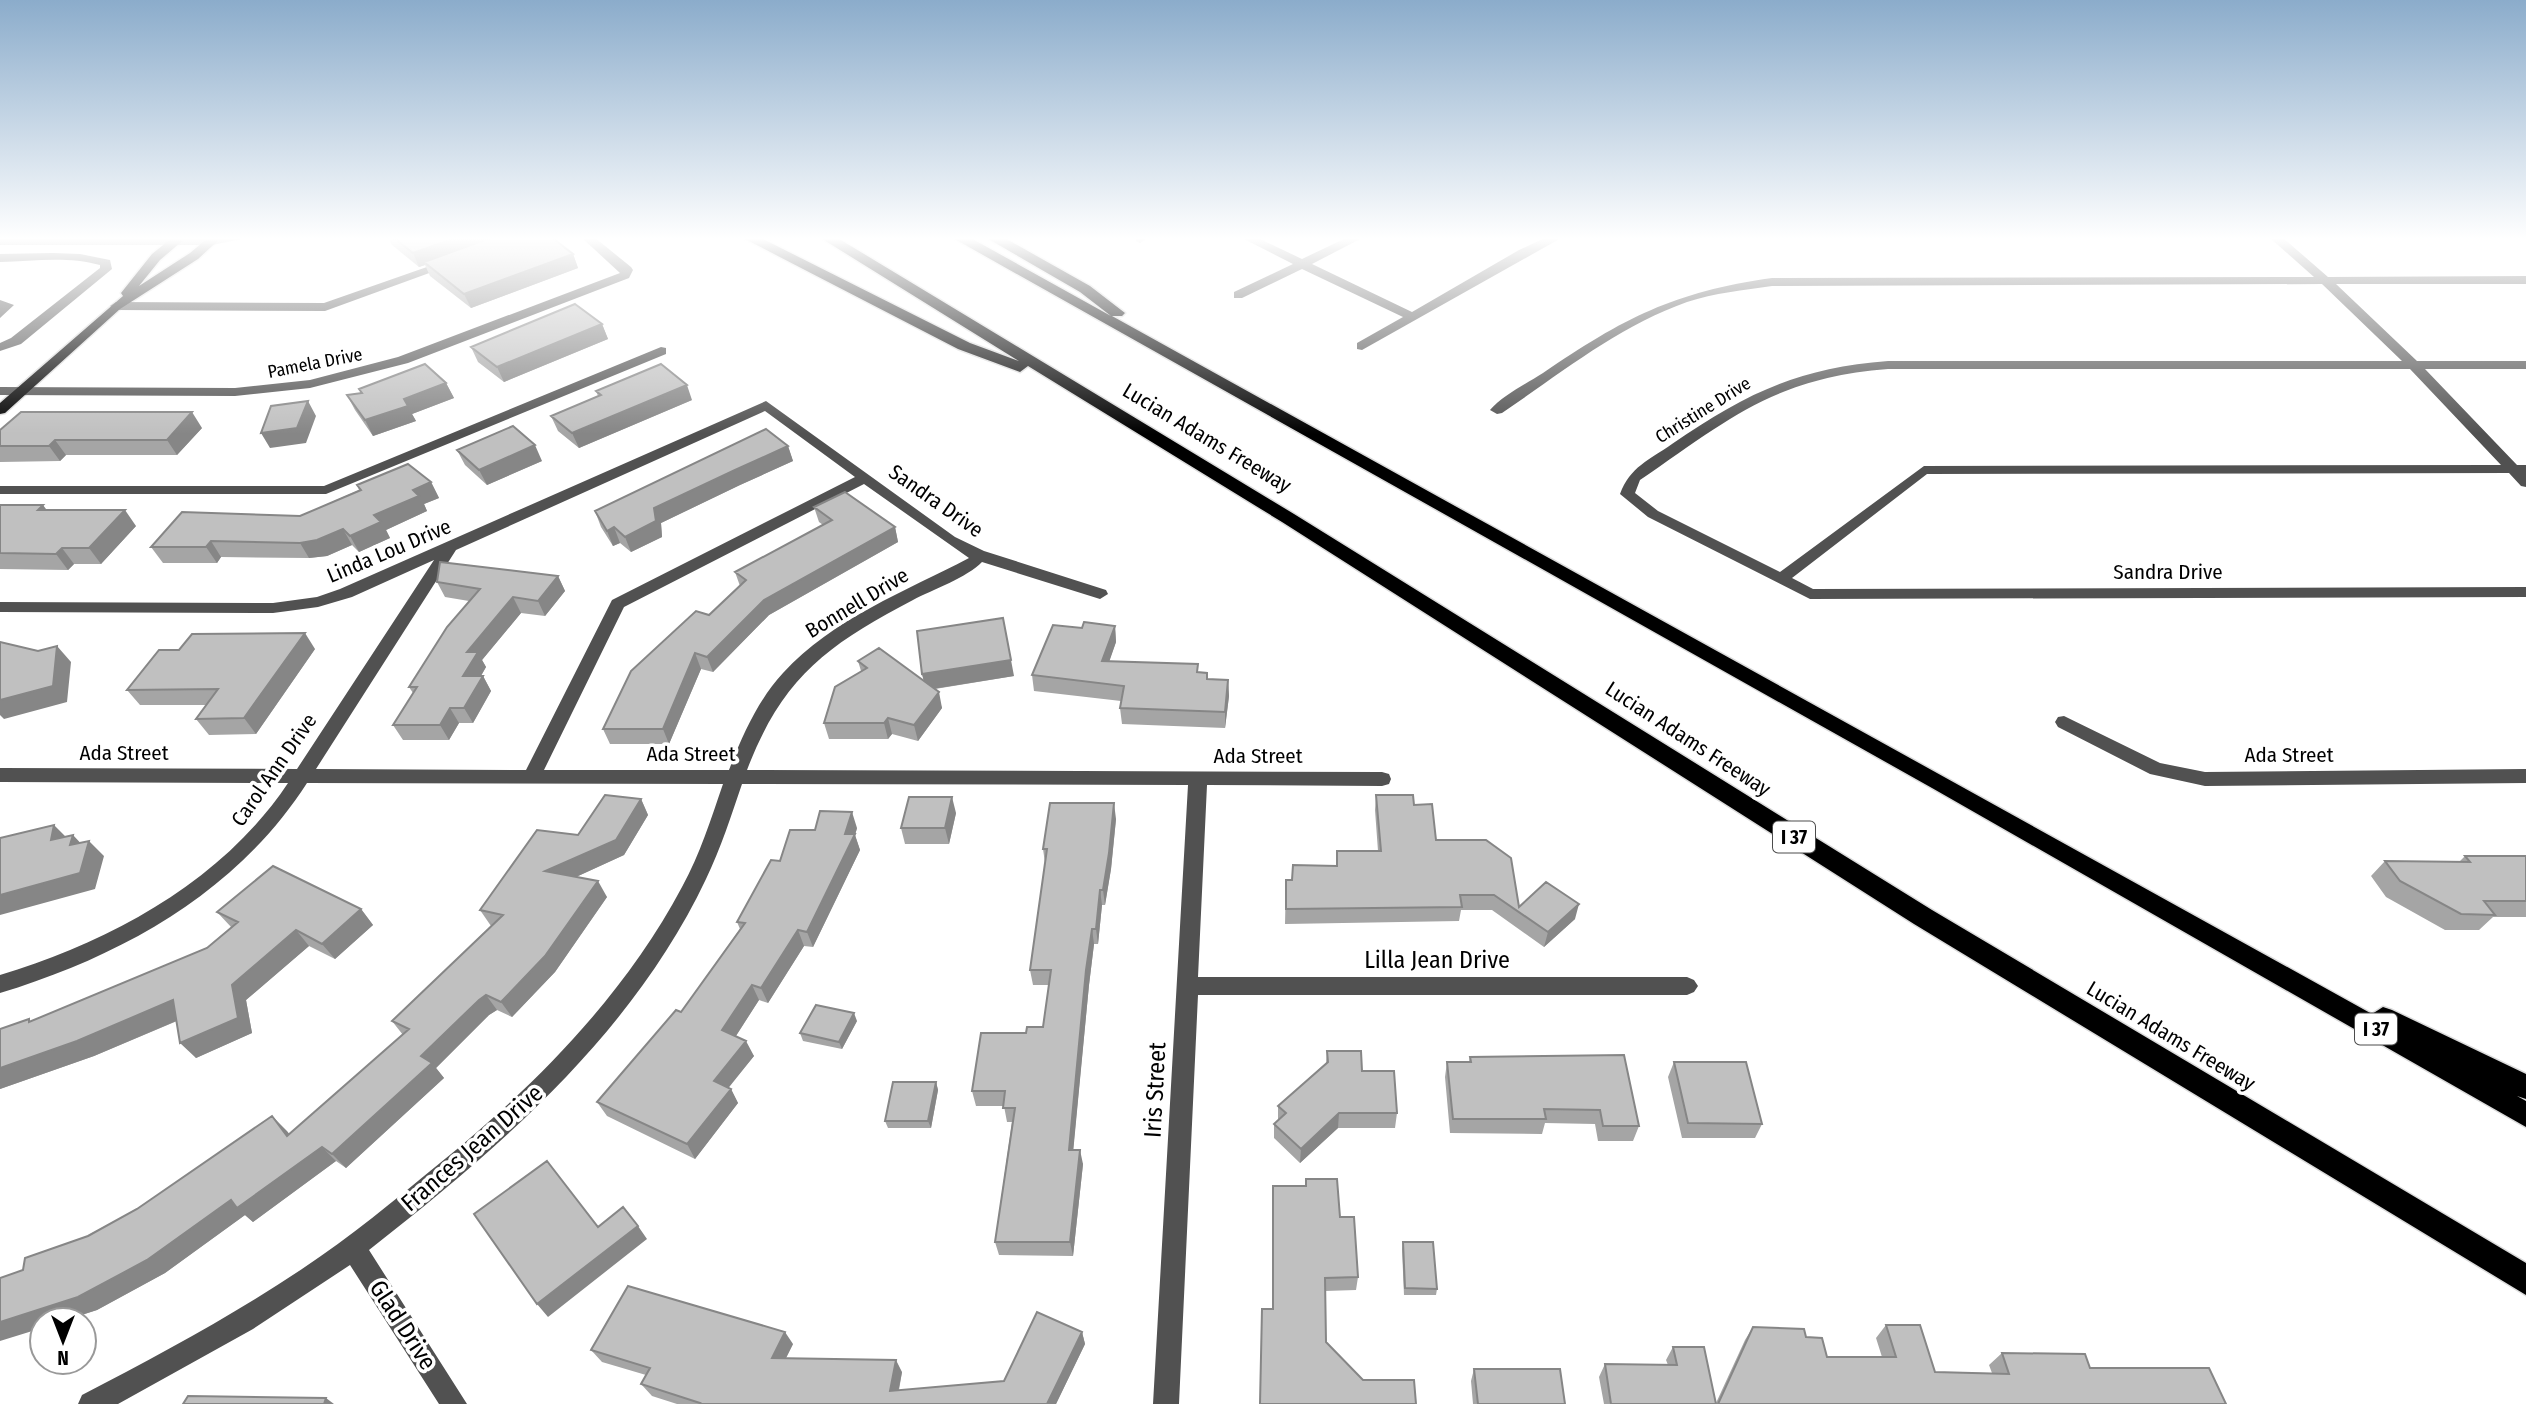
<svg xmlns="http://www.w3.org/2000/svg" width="2526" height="1404" viewBox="0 0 2526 1404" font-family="'Fira Sans Condensed',sans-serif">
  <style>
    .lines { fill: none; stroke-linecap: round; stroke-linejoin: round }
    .major-casing { stroke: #dbdbdb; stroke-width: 3 }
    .highway-casing { stroke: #dbdbdb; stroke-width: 3 }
    .minor { fill: #515151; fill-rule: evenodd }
    .major { fill: #000; fill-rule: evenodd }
    .highway { fill: #000; fill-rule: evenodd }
    .wall { fill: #a5a5a5 }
    .shaded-wall { fill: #868686 }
    .building { fill: #c0c0c0; stroke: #868686; stroke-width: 2 }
    .labels { text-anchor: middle; stroke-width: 7; stroke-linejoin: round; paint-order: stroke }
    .far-street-label { font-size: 18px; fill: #000; stroke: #fff }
    .shield { fill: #fff; stroke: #4c4c4c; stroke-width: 2 }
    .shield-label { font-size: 19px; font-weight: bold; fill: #000 }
    .street-label { font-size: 21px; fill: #000; stroke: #fff }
    .near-street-label { font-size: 24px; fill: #000; stroke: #fff }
  </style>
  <rect width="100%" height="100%" fill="#fff"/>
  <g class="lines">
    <defs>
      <path id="major" d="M173 237H187L160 260 139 286 190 253 209 237H222L198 259 120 309 5 413 0 414V403L123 296 121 293 152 254Z"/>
      <path id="highway" d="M741 237H759L970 343 1019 361 819 237H836L1294 514 1932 910 2526 1263V1295L1914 924 1282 522 1028 366 1020 372 958 349Z
        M951 237H969L1111 316 1080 292 985 237H1003L1090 286 1125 313 1122 316H1112L2372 1014 2383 1007 2392 1010 2526 1074V1099L2517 1096 2526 1101V1127L1932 788Z"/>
    </defs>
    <!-- major casing -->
    <use href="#major" class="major-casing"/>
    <!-- highway casing -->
    <use href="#highway" class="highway-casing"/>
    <!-- minor -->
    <path class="minor" d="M0 237H252L212 245H0Z
      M581 237H594L631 267 633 270 629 278 408 363 310 388 235 396 0 395V387L235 388 310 380 398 357 620 273Z
      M1135 237H1149L1140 243 1136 241Z
      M1240 237H1256L1302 259 1348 237H1364L1312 264 1412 312 1519 250 1547 237H1563L1362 350 1357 349V343L1403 317 1302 269 1242 298H1234V292L1293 264Z
      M2269 237H2282L2328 277 2526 276V284H2336L2417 361H2526V369H2425L2517 465H2526V487L2521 486 2509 473 1927 474 1792 578 1813 589 2526 587V597L1810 599 1648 517 1620 494C1630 467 1649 460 1672 444 1746 393 1798 368 1888 361H2402L2322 284 1772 286C1744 290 1714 293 1687 302 1619 326 1561 373 1502 413L1497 414 1490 410C1503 395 1526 384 1543 373 1624 318 1673 292 1772 278L2314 277ZM1888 369H2410L2501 465 1924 466 1780 572 1658 511 1635 493 1640 480C1729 419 1774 378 1888 369Z
      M53 253 80 254 110 260 112 269 21 344 0 351V343L11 338 100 268V265C68 256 33 261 0 262V254Z
      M444 261 454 264 325 311 116 310 110 306 116 302 324 303Z
      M0 300 14 305 0 318Z
      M661 347 666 348V354L326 494H0V486H324Z
      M766 401 955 537 984 551 1106 590 1108 594 1100 599 982 562C968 577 932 590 913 600 827 645 782 678 747 770L1382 772 1389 774 1391 779 1389 784 1382 786 1207 785 1198 977H1687L1694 980 1698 986 1694 992 1687 995H1198L1179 1404H1153L1188 785 742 784C731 816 721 848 706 879 633 1033 501 1147 369 1250L467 1404H439L350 1265 253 1329 118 1404H78L82 1395C157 1356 232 1316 302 1269 350 1237 395 1200 440 1163 535 1086 624 996 682 887 700 854 711 819 723 784L307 783C237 892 122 956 0 993V975C110 942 223 881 288 783L0 782V768L297 769 434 560 352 597 318 607 273 613 0 612V602L273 603 317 597 340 589ZM765 411 855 477 612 600 526 770 316 769 456 550ZM864 484 969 558C906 591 832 619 783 673 758 700 742 736 729 770H544L624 607Z
      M2064 716 2160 763 2205 772 2526 769V783L2205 786 2150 774 2058 727 2055 722 2058 717Z"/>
    <!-- major -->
    <use href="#major" class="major"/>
    <!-- highway -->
    <use href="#highway" class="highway"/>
  </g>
  <!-- wall -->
  <path class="wall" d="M388 237H556L558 242H557L573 254 578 268 471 308 430 276 425 265 419 267 392 245Z
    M602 324 608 339 504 382 478 362 471 347Z
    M446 383 454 398 412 414 416 421 373 436 355 410 347 395 361 393 359 389Z
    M596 391 692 400 579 448 558 431 551 416 598 396Z
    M202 428 177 455H66L60 461 0 462V430Z
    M788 446 793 461 740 485 661 523 662 537 631 552 620 543 613 546 601 527 595 511Z
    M457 450 542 461 487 485 465 465Z
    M431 482 439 498 424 504 427 511 386 530 390 538 359 552 352 545 327 556 309 558 221 557 217 563H163L151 547 300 516 359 490 357 485Z
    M0 505 47 510 136 526 101 564H74L68 570 0 569Z
    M814 507 895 527 898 542 769 615 713 672 701 669 669 744H610L603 729 709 615 740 586 735 572 823 525 819 522Z
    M558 576 565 591 545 616 521 613 482 660 486 667 481 676H483L491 691 473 723H459L449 740H403L393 725 413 693 409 687 469 601 445 597 437 582Z
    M1115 626 1116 642 1109 661 1198 664V672L1208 679 1228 680 1229 696 1225 728 1122 724 1120 708 1121 701 1034 691 1032 675 1082 628Z
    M315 649 256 734 209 735 196 719 206 705H140L127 690Z
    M858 661 924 681 922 674 1014 676 935 689 942 708 918 741 892 734 888 739H829L824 723 861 671Z
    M1376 795 1414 805 1436 840 1519 907 1575 919 1544 947 1492 910H1461L1459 921 1285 924 1286 880H1292L1336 866 1337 851H1378L1375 810Z
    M641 799 648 815 624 855 576 877 607 897 555 972 512 1017 497 1010 489 1015 436 1068 444 1078 346 1168 336 1161 253 1222 245 1215 165 1273 97 1310 66 1320H42L23 1270 137 1209 272 1116 289 1134 403 1035 392 1021 491 926 480 910 578 835Z
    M956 813 949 844H905L901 828Z
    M1116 819 1111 869 1105 905H1102L1098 944H1094L1089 985 1073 1150 1083 1164 1073 1256 999 1255 995 1242 1012 1122H1007L1004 1106H976L972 1091 1026 1033 1043 1027 1049 985H1033L1030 970 1045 863 1043 849Z
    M857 828 855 835 860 850 813 947 804 946 768 1003 759 1000 736 1036 754 1056 728 1087 731 1089 738 1103 695 1159 607 1116 597 1102 681 1012 740 929 737 922 780 861 815 830Z
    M2465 856H2526V917H2493L2479 930H2445L2386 897 2371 876 2385 861 2459 862Z
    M361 909 373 925 335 959 309 946 246 1000 252 1033 196 1058 177 1021 94 1056 0 1089V1029L32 1021 207 948 232 928 217 912Z
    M857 1021 842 1049 803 1041 800 1033Z
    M1327 1051 1362 1071 1397 1113 1395 1128H1338L1300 1163 1274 1138V1124L1278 1121V1106L1326 1063Z
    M1624 1055 1639 1126 1633 1141H1598L1595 1124 1545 1123 1542 1134 1450 1133 1445 1077 1447 1062H1469L1470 1057Z
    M1674 1062 1762 1124 1755 1138H1682L1668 1077Z
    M936 1082 938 1090 931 1128H888L885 1121Z
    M1340 1217 1358 1277 1356 1290 1325 1291 1260 1404Z
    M1403 1242 1437 1289 1436 1295H1404L1402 1249Z
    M1886 1325 1935 1372 1992 1373 1989 1365 2002 1353 2090 1368 2226 1404H1604L1599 1377 1605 1364 1668 1365 1666 1360 1673 1347 1716 1403 1745 1340 1753 1327 1806 1337 1827 1357H1882L1876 1338Z
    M1082 1332 1085 1344 1056 1404H677L652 1396 641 1384 646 1375 602 1362 591 1350 793 1344 786 1358 902 1372 899 1390 1004 1381Z
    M1474 1369 1565 1404H1473L1471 1381Z"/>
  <!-- shaded-wall -->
  <path class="shaded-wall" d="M458 237H503L424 262 425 265 419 267 413 253Z
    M573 254 578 268 471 308 464 294Z
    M602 324 608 339 504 382 497 367Z
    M446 383 454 398 412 414 416 421 373 436 365 420 404 399Z
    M687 385 692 400 579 448 572 433Z
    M308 401 316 416 306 443 270 448 261 433Z
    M192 412 202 428 177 455 167 440Z
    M55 440 66 455 60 461 49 446Z
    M535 445 542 461 487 485 479 470Z
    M788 446 793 461 740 485 661 523 662 537 631 552 625 537 654 508 735 470Z
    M431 482 439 498 424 504 427 511 386 530 390 538 359 552 350 536 374 515 413 490Z
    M43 505 55 521 38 510Z
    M125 510 136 526 101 564 89 548Z
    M614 527 620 543 613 546 607 531Z
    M895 527 898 542 769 615 713 672 707 657 764 600Z
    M343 529 352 545 327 556 309 558 300 543Z
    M211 541 221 557 217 563 206 547Z
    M62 548 74 564 68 570 56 554Z
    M558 576 565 591 545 616 538 601Z
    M513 597 521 613 482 660 486 667 472 691 463 676 467 652Z
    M1115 626 1116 642 1104 677 1102 661Z
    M305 633 315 649 256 734 244 718Z
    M57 646 71 662 67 702 4 719 0 715V700Z
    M695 653 701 669 669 744 663 729Z
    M1011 660 1014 676 926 690 922 674Z
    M483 676 491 691 473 723 464 708Z
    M1228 680 1229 696 1225 728V712Z
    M939 692 942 708 918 741 914 725Z
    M450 708 459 723 449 740 440 725Z
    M888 718 892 734 888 739 884 723Z
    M952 797 956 813 949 844 945 828Z
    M641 799 648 815 624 855 554 887 545 871Z
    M1114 803 1116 819 1111 869 1105 905 1103 890Z
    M852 812 857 828 855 835 860 850 813 947 807 932 845 834Z
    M54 825 69 840H51Z
    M73 835 87 850 89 841 104 856 95 889 0 915V895L70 845Z
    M598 881 607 897 555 972 512 1017 501 1002Z
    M1100 890 1102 905 1098 944 1096 929Z
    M1579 904 1575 919 1544 947 1548 932Z
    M361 909 373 925 335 959 322 944Z
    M1092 929 1094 944 1089 985 1072 1164 1069 1150 1086 970Z
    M296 930 309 946 246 1000 252 1033 196 1058 180 1043 232 985Z
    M798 930 804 946 768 1003 761 988Z
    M752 985 759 1000 730 1045 722 1030Z
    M486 995 497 1010 489 1015 436 1068 444 1078 346 1168 332 1154 421 1056 479 1000Z
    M173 1000 188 1016 94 1056 0 1089V1068Z
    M854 1013 857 1021 842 1049 839 1042Z
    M746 1041 754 1056 722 1096 714 1081Z
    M936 1082 938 1090 931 1128 928 1121Z
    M731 1089 738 1103 695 1159 687 1144Z
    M1339 1113 1338 1128 1300 1163 1301 1149Z
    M272 1116 287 1131 302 1150 287 1136Z
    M322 1147 336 1161 253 1222 245 1215 165 1273 97 1310 66 1320H42V1328L0 1341V1322L231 1200Z
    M1080 1150 1083 1164 1073 1256 1070 1242Z
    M638 1226 647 1239 548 1317 537 1304Z
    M785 1332 793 1344 780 1370 772 1358Z
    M1082 1332 1085 1344 1056 1404H1047Z
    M896 1360 902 1372 896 1403 890 1391Z
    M326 1398 334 1404H324Z"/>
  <!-- building -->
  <path class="building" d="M393 237H458L413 253Z
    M493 237H551L573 254 464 294 424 262Z
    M575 304 602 324 497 367 471 347Z
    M425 364 446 383 404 399 408 406 365 420 347 395 362 393 359 389Z
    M661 364 687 385 572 433 551 416 601 395 596 391Z
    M308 401 297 428 261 433 271 406Z
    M21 412H192L167 440H55L49 446H0V430Z
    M513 426 535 445 479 470 457 450Z
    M766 429 788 446 735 470 654 508 656 521 625 537 614 527 607 531 595 511Z
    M408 464 431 482 413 490 419 496 374 515 381 522 350 536 343 529 317 540 300 543 211 541 206 547H151L182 512 300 516 361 490 357 485Z
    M845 492 895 527 764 600 707 657 695 653 663 729H603L631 671 696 611 709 615 746 580 735 572 832 520 814 507Z
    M0 505H43L38 510H125L89 548H62L56 554 0 553Z
    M440 562 558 576 538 601 513 597 467 652H478L463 676H483L464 708H450L440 725H393L417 687H409L447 627 480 589 437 582Z
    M1003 618 1011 660 922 674 917 631Z
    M1084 622 1115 626 1102 661 1198 664 1197 672 1207 673V679L1228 680 1225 712 1120 708 1124 686 1032 675 1053 625 1082 628Z
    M305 633 244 718 196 719 218 689 127 690 159 650H179L192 634Z
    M0 642 38 651 57 646 53 686 0 700Z
    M879 648 939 692 914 725 888 718 884 723H824L835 687 867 668 858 661Z
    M605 795 641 799 616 840 545 871 598 881 545 956 501 1002 486 995 479 1000 421 1056 432 1063 332 1154 322 1147 237 1208 231 1200 147 1260 78 1297 0 1322V1278L23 1270 25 1258 88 1236 137 1209 272 1116 287 1136 409 1029 392 1021 503 915 480 910 537 830 578 835Z
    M1376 795H1413L1414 805 1432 804 1436 840H1486L1511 858 1519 907 1546 882 1579 904 1548 932 1494 895H1460L1462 907 1286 909V880H1292L1293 865 1337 866V851H1381Z
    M909 797H952L945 828H901Z
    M1050 803H1114L1109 853 1103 890H1100L1096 929H1092L1086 970 1069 1150H1080L1070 1242H995L1015 1108H1003L1005 1091H972L981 1033H1026L1027 1027H1043L1051 970H1030L1047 849H1043Z
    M820 811 852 812 845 834H855L807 932 798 930 761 988 752 985 722 1030 746 1041 714 1081 731 1089 687 1144 597 1102 676 1010 681 1012 745 923 737 922 771 860 780 861 790 830H815Z
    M54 825 51 840 73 835 70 845 89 841 80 873 0 895V838Z
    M2465 856H2526V901H2484L2495 915 2461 914 2400 881 2385 861 2470 862Z
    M273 866 361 909 322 944 296 930 232 985 238 1018 180 1043 173 1000 77 1041 0 1068V1029L29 1019V1022L207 948 238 922 217 912Z
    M816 1005 854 1013 839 1042 800 1033Z
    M1327 1051H1361L1362 1071H1394L1397 1113H1339L1301 1149 1274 1124 1286 1113 1278 1106 1328 1062Z
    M1624 1055 1639 1126H1603L1600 1110 1544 1109 1546 1119H1453L1447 1062H1471L1470 1057Z
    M1674 1062H1746L1762 1124 1688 1123Z
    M893 1082H936L928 1121H885Z
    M547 1161 598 1227 623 1207 638 1226 537 1304 474 1214Z
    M1306 1179H1337L1340 1217H1354L1358 1277 1325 1278 1326 1342 1363 1380H1414L1416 1404H1260L1262 1309H1273V1186H1306Z
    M1403 1242H1433L1437 1289 1405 1288Z
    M628 1286 785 1332 772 1358 896 1360 890 1391 1004 1381 1037 1312 1082 1332 1047 1404H699L700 1403 641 1384 650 1368 591 1350Z
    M1886 1325H1920L1935 1372 2009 1374 2002 1353 2085 1354 2090 1368H2209L2226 1404H1718L1753 1327 1804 1329 1806 1337 1822 1338 1827 1357H1896Z
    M1673 1347H1704L1716 1404H1611L1605 1364 1677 1365Z
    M1474 1369H1560L1565 1404H1478Z
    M188 1396 326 1398 324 1404H183Z"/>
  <!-- sky -->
  <linearGradient id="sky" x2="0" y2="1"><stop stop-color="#8baccb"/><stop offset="0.55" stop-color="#fff"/><stop offset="1" stop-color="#fff" stop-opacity="0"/></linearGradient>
  <rect width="2526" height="434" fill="url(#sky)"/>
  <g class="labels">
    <!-- far-street labels -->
    <g class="far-street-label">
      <text transform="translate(315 363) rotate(-11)" y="6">Pamela Drive</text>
      <text transform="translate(1703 410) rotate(-32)" y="6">Christine Drive</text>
    </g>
    <!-- shield labels -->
    <g class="shield">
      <rect x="1773" y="821.5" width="42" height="31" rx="5"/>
      <rect x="2355" y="1013.5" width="42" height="31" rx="5"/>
    </g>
    <g class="shield-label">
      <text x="1794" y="844">I 37</text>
      <text x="2376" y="1036">I 37</text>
    </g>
    <!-- street labels -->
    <g class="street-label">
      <text transform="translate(1207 438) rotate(31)" y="7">Lucian Adams Freeway</text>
      <text transform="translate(936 501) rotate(35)" y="7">Sandra Drive</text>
      <text transform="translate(389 551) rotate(-23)" y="7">Linda Lou Drive</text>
      <text x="2168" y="579">Sandra Drive</text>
      <text transform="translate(857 603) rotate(-31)" y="7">Bonnell Drive</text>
      <text transform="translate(1688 739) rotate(33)" y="7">Lucian Adams Freeway</text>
      <text x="124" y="760">Ada Street</text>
      <text x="691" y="761">Ada Street</text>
      <text x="2289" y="762">Ada Street</text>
      <text x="1258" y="763">Ada Street</text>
      <text transform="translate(274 770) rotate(-55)" y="7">Carol Ann Drive</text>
      <text transform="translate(2171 1036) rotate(31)" y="7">Lucian Adams Freeway</text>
    </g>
    <!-- near-street labels -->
    <g class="near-street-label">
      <text x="1437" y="968">Lilla Jean Drive</text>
      <text transform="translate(1155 1090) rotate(-87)" y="8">Iris Street</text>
      <text transform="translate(472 1148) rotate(-41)" y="8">Frances Jean Drive</text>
      <text transform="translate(403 1325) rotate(57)" y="8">Glad Drive</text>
    </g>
  </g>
  <!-- north arrow -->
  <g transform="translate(63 1341) rotate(180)"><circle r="33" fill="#ffffff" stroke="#999999" stroke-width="2"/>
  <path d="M0-5L12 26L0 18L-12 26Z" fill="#000000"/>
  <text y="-10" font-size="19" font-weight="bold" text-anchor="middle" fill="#000000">N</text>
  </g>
</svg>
